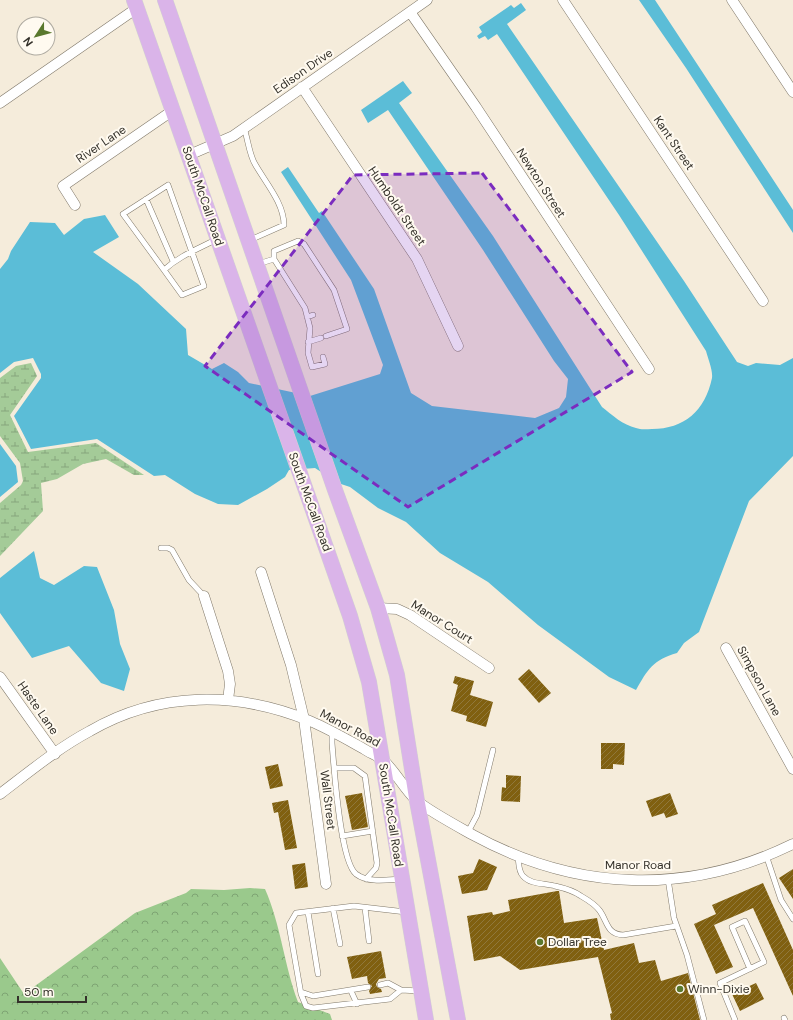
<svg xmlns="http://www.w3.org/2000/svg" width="793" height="1020" viewBox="0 0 793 1020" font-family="'DM Sans',sans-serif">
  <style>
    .forest { fill: url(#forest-crowns) }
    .wetland { fill: url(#wetland-marsh) }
    .water { fill: #5bbdd7 }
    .building { fill: url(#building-hatch) }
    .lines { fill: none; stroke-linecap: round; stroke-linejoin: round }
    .lane-casing { stroke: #81796a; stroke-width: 6 }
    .street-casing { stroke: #81796a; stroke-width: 11 }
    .primary-casing { stroke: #d2d2d0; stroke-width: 16 }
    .lane { stroke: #fff; stroke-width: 5 }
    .street { stroke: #fff; stroke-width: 10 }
    .primary { stroke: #dab4e9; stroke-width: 15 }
    .marked { fill: #7b2cbf; fill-opacity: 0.2; stroke: #7b2cbf; stroke-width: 3; stroke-dasharray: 8 5; stroke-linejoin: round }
    .poi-dot { fill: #5a782d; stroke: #fffaf0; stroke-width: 1.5 }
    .labels { text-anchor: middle; stroke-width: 4; stroke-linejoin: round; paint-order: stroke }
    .street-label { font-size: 12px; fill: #34312a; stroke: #fffaf0 }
    .poi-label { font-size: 12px; fill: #34312a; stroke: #fffaf0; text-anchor: start }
  </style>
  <defs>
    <pattern id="forest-crowns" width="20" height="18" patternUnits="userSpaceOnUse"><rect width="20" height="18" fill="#9ac98c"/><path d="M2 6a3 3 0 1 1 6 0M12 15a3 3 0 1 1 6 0" fill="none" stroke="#7ea473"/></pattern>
    <pattern id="wetland-marsh" width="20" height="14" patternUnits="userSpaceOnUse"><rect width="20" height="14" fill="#a4cb98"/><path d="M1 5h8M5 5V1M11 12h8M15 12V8" fill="none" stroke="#86a57c"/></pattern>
    <pattern id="building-hatch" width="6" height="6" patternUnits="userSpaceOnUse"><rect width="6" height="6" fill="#806010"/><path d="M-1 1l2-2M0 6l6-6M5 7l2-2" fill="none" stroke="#90783c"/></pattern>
  </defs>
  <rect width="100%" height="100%" fill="#f5ecdb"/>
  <!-- forest -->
  <path class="forest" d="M250 888 265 889C281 925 284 965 298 1002L330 1014 332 1020H0V958L24 994 135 913 186 893 191 889 224 890Z"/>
  <!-- wetland -->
  <path class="wetland" d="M31 363 37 376 10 415 28 452 96 443 144 475H134L106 459 83 464 57 479 41 483 43 511 0 556V503L21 485 23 481 20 463 0 436V378L16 366Z"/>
  <!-- water -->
  <path class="water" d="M639 0H655L793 210V233L686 68Z
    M521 3 526 10 507 24 684 281 737 362 748 366 756 363 780 365 793 358V456L749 501 699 632 684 643 677 653C653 660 648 669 636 690L609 677 538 625 488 582 440 553 406 522 378 508 350 487 338 483 315 468 289 470 285 477 267 489 238 505 218 504 195 494 165 475 154 476 97 439 31 449 14 416 41 378V374L33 358 14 362 0 373V269L8 259 11 251 30 222 55 223 64 235 84 219 105 215 119 237 93 252 138 284 186 329 188 355 212 369 224 363 238 372 249 383 310 396 380 374 383 365 351 280 281 172 288 167 319 213 322 211 374 289 411 393 432 406 535 418 559 408 566 397 568 379 554 361 483 250 388 110 368 123 361 110 403 81 412 93 399 103 493 236 602 407C612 415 623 425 636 428 641 430 647 429 652 429 684 429 705 411 712 378 713 370 708 359 706 351L619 215 497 34 488 40 485 36 479 39 477 36 482 32 479 27 511 5 514 8Z
    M0 444 16 466 18 482 0 497Z
    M34 551 40 578 54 585 84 566 97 567 114 610 120 644 130 669 124 691 101 683 69 646 32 658 0 613V578Z"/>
  <!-- building -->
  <path class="building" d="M529 669 551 693 539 703 518 679Z
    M455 676 474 681 470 695 493 702 486 727 466 721 467 716 451 711 458 685 453 683Z
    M601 743H625L624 765 613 764V769H601Z
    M278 764 283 786 270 789 265 767Z
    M506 775 521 776 520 802 501 801 502 787 506 788Z
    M362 793 368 827 352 830 345 796Z
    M670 793 678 814 666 818 664 813 652 817 646 801Z
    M288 800 297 848 285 850 278 812 274 813 272 803Z
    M479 859 497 867 487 890 462 894 458 876 473 873Z
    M305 863 308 887 295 889 292 865Z
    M793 869V899L779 878Z
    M763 883 793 950V996L753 908 714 925 733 967 716 974 694 924 716 914 712 905Z
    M557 891H559L564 923 597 918 604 950 634 943 639 963 655 960 661 981 688 973 700 1020H611L610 1014 612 1013 598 957 520 970 500 956 474 961 467 916 492 912 493 915 510 911 508 900Z
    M381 951 386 978 379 979 376 984 377 987 381 989 382 992 370 994 369 991 372 986 368 983 367 976 352 979 347 957Z
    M756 983 764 999 740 1011 732 994Z"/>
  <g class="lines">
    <defs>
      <path id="lane" d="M244 128C248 139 249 154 255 164 265 182 284 203 284 225L250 240
        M146 199 173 261
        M258 264 274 259
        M164 270 123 214 168 185 204 286 182 295 164 270C179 256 198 249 215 240
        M307 317 313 315
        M308 342 321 338
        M323 357 325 364 312 367 308 353 310 328 305 308 274 259V251L298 241 304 244 334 290 347 329 326 336
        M161 548H168L172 550 189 580 204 596
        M332 731V743C334 767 340 861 356 874 368 883 386 880 401 879
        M334 768H354L365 776 377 863 376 868 366 879
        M468 832 477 815 493 750
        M342 836 373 831
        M766 855 781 900 793 919
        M518 856C519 863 518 871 523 876 531 885 545 883 555 886 564 888 574 891 581 896 588 900 595 904 600 911 608 923 607 934 623 935L676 926
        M668 879 674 918 687 955 704 1020
        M333 908 340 944
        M365 908 369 941
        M308 912 318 974
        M380 985 388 983 401 990 419 991
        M401 990 390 999 313 1008 306 1006 301 994 289 925 296 913 354 906 406 912
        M351 991 357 1004
        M301 992 313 996 368 987
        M784 1018 785 1020
        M735 1020 720 983 764 962 745 921 732 927 750 969"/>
      <path id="street" d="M563 0 763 301
        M732 0 793 92
        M410 12 476 107 649 369
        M302 87 417 259 458 346
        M0 103 137 8
        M189 155 233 136 427 0
        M75 205 63 186 172 111
        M261 572 291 665 304 719 326 884
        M204 596 228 671 230 684 228 700
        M378 608 397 609 410 615 489 668
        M726 648 793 769
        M0 677 55 754
        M0 794C29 772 58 748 90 731 159 691 237 691 310 721 329 729 346 739 364 749 370 753 378 756 383 760 396 772 404 789 417 801 431 812 457 826 473 835 576 891 687 896 793 844"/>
      <path id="primary" d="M134 0 350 616 369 682 426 1020
        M165 0 335 490 378 608 397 675 417 801 458 1020"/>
    </defs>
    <!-- lane casing -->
    <use href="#lane" class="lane-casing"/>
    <!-- street casing -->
    <use href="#street" class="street-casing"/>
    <!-- primary casing -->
    <use href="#primary" class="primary-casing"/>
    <!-- lane -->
    <use href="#lane" class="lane"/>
    <!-- street -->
    <use href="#street" class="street"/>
    <!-- primary -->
    <use href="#primary" class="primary"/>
  </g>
  <!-- marked area -->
  <path class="marked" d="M482 173 632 372 408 507 205 366 353 175Z"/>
  <!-- markers -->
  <g class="poi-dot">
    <circle cx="540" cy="942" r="4"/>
    <circle cx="680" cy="989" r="4"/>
  </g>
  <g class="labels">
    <!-- street labels -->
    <g class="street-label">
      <text transform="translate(303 71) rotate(-35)" y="4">Edison Drive</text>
      <text transform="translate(674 143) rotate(56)" y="4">Kant Street</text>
      <text transform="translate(101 144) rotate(-34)" y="4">River Lane</text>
      <text transform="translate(541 183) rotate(57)" y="4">Newton Street</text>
      <text transform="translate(203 196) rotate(71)" y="4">South McCall Road</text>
      <text transform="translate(397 206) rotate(56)" y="4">Humboldt Street</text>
      <text transform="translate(310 502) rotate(70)" y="4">South McCall Road</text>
      <text transform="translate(442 622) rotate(32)" y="4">Manor Court</text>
      <text transform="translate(759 681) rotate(61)" y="4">Simpson Lane</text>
      <text transform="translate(38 708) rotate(55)" y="4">Haste Lane</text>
      <text transform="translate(350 728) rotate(28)" y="4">Manor Road</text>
      <text transform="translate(328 800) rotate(83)" y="4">Wall Street</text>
      <text transform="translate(391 815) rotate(81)" y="4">South McCall Road</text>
      <text x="638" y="869">Manor Road</text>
    </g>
    <!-- poi labels -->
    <g class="poi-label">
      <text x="548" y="946">Dollar Tree</text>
      <text x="688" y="993">Winn-Dixie</text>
    </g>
  </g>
  <!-- north arrow -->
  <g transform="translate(36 36) rotate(234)"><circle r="19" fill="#fffaf0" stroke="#aeaaa1"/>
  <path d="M0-3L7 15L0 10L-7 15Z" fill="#5a782d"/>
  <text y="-6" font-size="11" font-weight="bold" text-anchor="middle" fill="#34312a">N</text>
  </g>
  <!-- scale -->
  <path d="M18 996v6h68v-6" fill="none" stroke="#34312a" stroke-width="2"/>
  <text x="24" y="996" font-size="12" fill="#34312a" stroke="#fffaf0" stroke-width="3" paint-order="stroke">50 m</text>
</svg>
